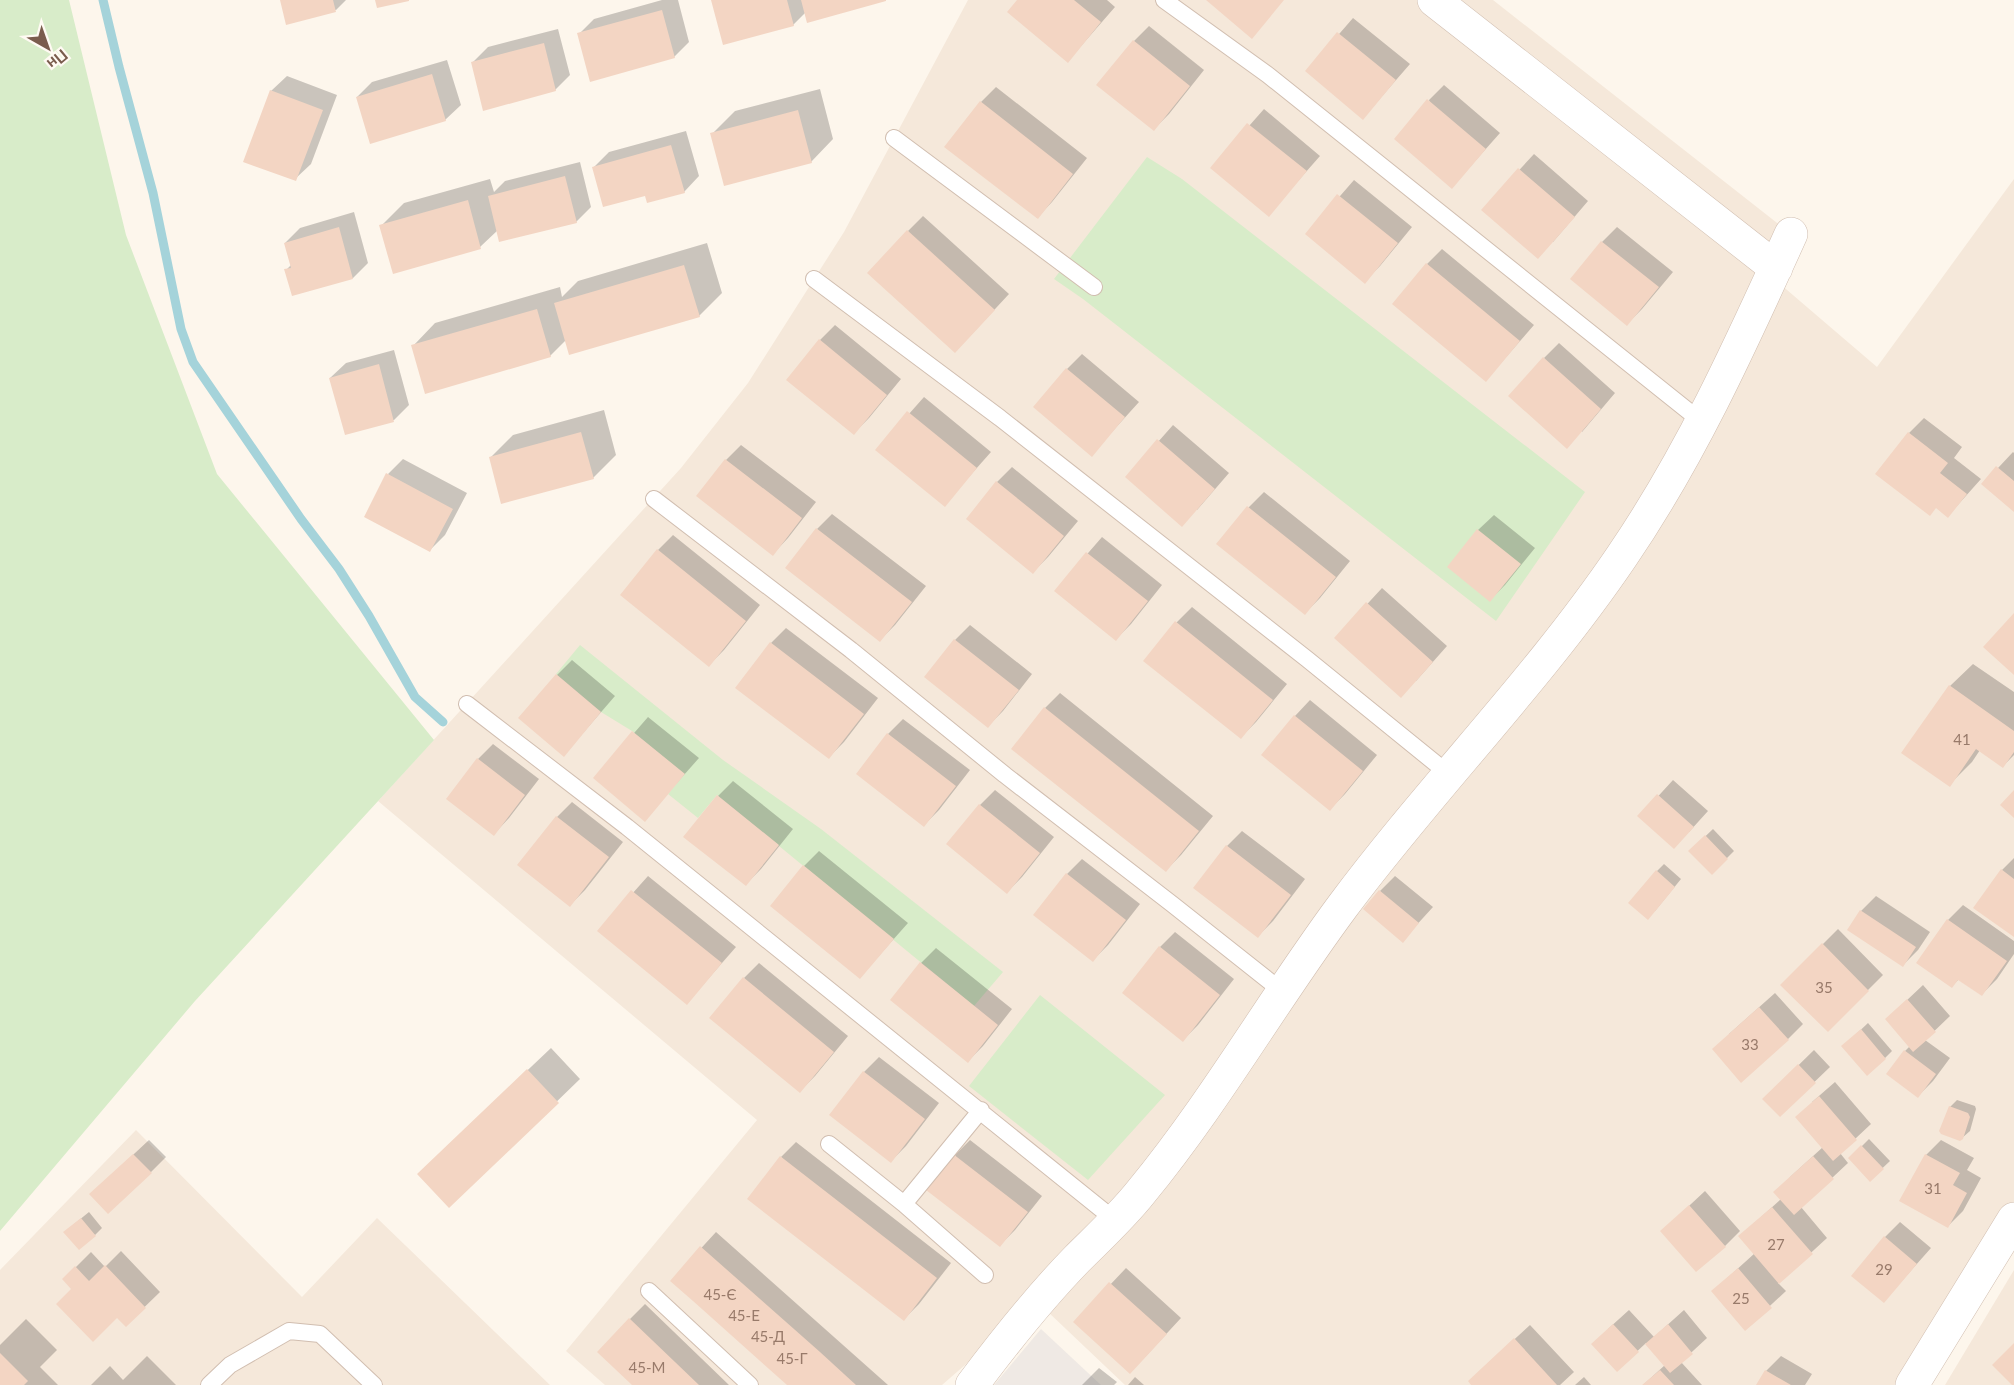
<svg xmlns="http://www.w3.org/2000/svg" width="2014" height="1385" viewBox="0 0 2014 1385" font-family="Lato,sans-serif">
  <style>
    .residential { fill: #f5e8da }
    .industrial { fill: #efe9e4 }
    .green { fill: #d8ecc9 }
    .shadow { fill: #0003 }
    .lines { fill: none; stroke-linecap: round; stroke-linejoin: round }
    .stream { stroke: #a5d3da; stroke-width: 9 }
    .building { fill: #f3d5c3 }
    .service-casing { stroke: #d1beb0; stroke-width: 18 }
    .minor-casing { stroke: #d1beb0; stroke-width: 34 }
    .service { stroke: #fff; stroke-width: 16 }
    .minor { stroke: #fff; stroke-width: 33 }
    .labels { text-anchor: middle; stroke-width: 5; stroke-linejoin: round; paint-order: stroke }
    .number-label { font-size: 15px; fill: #987a6a }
  </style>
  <rect width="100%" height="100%" fill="#fdf6ec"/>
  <!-- residential -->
  <path class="residential" d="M968 0H1493L1791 234 1772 277 1877 367 2014 179V1202L1901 1385H1125L1047 1311 1089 1257 942 1385H605L566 1351 757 1120 378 801 681 468 748 383 844 232Z
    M136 1130 302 1297 377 1218 550 1385H0V1270Z
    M2014 1270V1385H1945Z"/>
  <!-- industrial -->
  <path class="industrial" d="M1041 1329 1101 1385H994Z"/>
  <!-- green -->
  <path class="green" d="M0 0H69L126 235 217 474 434 740 195 1001 0 1231Z
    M1147 157 1182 179 1585 492 1496 621 1083 299 1054 279Z
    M580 645 723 760 821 829 1003 972 974 1006 717 795 698 818 668 794 684 774 632 731 601 712 556 674Z
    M1040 995 1165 1095 1088 1180 969 1086Z"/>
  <!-- shadow -->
  <path class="shadow" d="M281 0H346L336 10Z
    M662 0H678L689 42 674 57 579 34 594 19Z
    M713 0H883L806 12 793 25Z
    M1019 0H1107L1115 7 1068 61Z
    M1353 18 1410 64 1363 118 1307 71Z
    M1149 26 1204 70 1169 114 1154 129 1134 41Z
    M558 29 570 75 555 90 473 62 488 47Z
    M447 60 461 105 445 120 357 97 372 82Z
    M287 76 337 95 311 164 295 179 271 91Z
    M1444 85 1500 133 1452 187 1429 100Z
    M996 87 1087 158 1052 202 1037 218 981 102Z
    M820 89 833 139 811 162 712 134 735 111Z
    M1264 109 1320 156 1269 214 1212 168Z
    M686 131 699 176 684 192 646 194 594 167 609 152Z
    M1534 154 1588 201 1553 242 1483 209Z
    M580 162 591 207 576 222 498 230 480 247 381 226 404 203 490 179 494 192 505 181Z
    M1354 180 1412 227 1380 266 1365 281 1307 234Z
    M354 212 368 263 353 278 293 295 286 270 292 264 285 243 300 228Z
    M923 216 1009 294 970 336 908 231Z
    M1617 227 1673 272 1642 309 1627 324 1572 279 1602 242Z
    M707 243 722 293 699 316 566 340 550 356 413 346 435 323 560 287 562 297 578 281Z
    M1442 249 1534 325 1486 380 1427 264Z
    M835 325 901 379 869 418 854 433 820 340Z
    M1559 343 1615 393 1582 432 1544 358Z
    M394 350 409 405 394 420 346 434 330 378 346 363Z
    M1082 354 1139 402 1092 454 1067 369Z
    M924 397 991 452 944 505 877 450Z
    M604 410 616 455 593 478 490 458 513 435Z
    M1924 418 1962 447 1954 458 1981 479 1948 516 1937 507 1877 474 1909 433Z
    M1173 425 1229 473 1197 510 1127 477Z
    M741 445 816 502 788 538 773 554 698 495 726 460Z
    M2013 452 2014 453V510L1983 484Z
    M403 459 467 493 445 535 430 550 388 474Z
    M1012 467 1078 521 1048 557 1033 572 997 482Z
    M1264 492 1350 561 1320 598 1305 613 1218 544 1249 507Z
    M832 514 926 586 895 625 880 640 817 529Z
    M1494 515 1535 548 1505 585 1490 600 1449 567 1478 530Z
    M673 535 760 605 724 650 709 665 658 550Z
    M1102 537 1162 585 1131 624 1116 639 1056 590Z
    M1382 588 1447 646 1416 681 1336 638Z
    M1192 607 1287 684 1256 722 1241 737 1145 661 1177 622Z
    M970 625 1032 674 1003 711 988 726 955 640Z
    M786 628 878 698 844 742 829 757 771 643Z
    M572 660 615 696 564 755 557 675Z
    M1973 664 2014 692V755L2003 766 1980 750 1972 762 1949 785 1950 686Z
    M1060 693 1213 816 1181 855 1166 870 1045 708Z
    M1310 700 1377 755 1345 794 1330 809 1263 755 1295 716Z
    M648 717 699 758 645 819 595 778Z
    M903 719 970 770 939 810 924 825 888 734Z
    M493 744 539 779 509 818 494 834 478 759Z
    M1673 780 1708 811 1689 832 1640 816Z
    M733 781 793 829 761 869 746 884 718 796Z
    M995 790 1054 837 1022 877 1007 892 948 844 980 805Z
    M572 802 623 842 585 890 570 905 557 817Z
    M1713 829 1734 851 1712 873 1690 851Z
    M1242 831 1305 879 1273 921 1258 936 1227 846Z
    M819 851 908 923 860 977 772 906 804 866Z
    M2014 858V935L2002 870Z
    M1082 859 1140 904 1108 945 1093 960 1067 874Z
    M1664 864 1681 879 1655 911 1657 871Z
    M648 876 736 947 687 1003 599 931Z
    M1395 876 1433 907 1402 941 1380 891Z
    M1876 896 1930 932 1918 950 1903 965 1849 929 1861 911Z
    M1963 905 2014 941V954L1997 979 1982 994 1959 979 1952 986 1948 920Z
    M1838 929 1883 975 1828 1030 1782 985Z
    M1175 932 1234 979 1198 1025 1183 1040 1160 947Z
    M936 948 1012 1009 983 1046 968 1061 921 963Z
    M759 963 848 1036 815 1076 800 1091 744 978Z
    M1923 985 1950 1016 1925 1040 1950 1058 1933 1081 1918 1096 1905 1051 1910 1046 1887 1019Z
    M1775 993 1803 1024 1788 1039 1729 1034Z
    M1868 1023 1892 1051 1885 1058 1851 1039Z
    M551 1048 580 1079 449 1206 441 1152Z
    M1814 1050 1830 1067 1780 1115 1764 1099Z
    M879 1057 939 1103 906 1146 891 1161 831 1115 864 1072Z
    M1835 1082 1871 1124 1840 1153 1848 1163 1801 1207 1827 1238 1778 1283 1786 1291 1745 1329 1713 1291 1755 1253 1740 1236 1781 1199 1790 1177 1823 1147 1812 1102Z
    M1957 1100 1975 1106 1976 1109 1970 1131 1962 1138 1950 1107Z
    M1869 1139 1890 1161 1870 1180 1850 1158Z
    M149 1140 166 1157 151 1172 106 1180Z
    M970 1140 1042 1196 1015 1230 1000 1245 955 1155Z
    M1941 1140 1974 1158 1967 1170 1981 1178 1963 1211 1948 1226 1926 1155Z
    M796 1142 951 1263 919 1304 904 1319 781 1157Z
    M1705 1191 1740 1231 1725 1246 1662 1231Z
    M89 1212 102 1228 95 1235 73 1225Z
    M1900 1222 1931 1248 1884 1301 1885 1237Z
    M716 1232 888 1385H789L672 1280Z
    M121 1251 160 1292 126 1325 117 1316 73 1288 64 1279 91 1252 105 1267Z
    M1126 1268 1181 1318 1145 1357 1075 1322Z
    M645 1304 729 1385H634L630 1319Z
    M1629 1310 1654 1337 1684 1310 1707 1338 1681 1362 1702 1385H1643L1665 1365 1646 1343 1617 1370 1608 1329Z
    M26 1319 57 1350 40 1367 58 1385H0V1345Z
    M1530 1325 1574 1372 1560 1385H1473L1485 1366Z
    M147 1356 176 1385H91L110 1366 123 1380Z
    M1781 1356 1812 1374 1805 1385H1758L1766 1371Z
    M1099 1368 1117 1382 1114 1385H1082Z
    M1135 1377 1144 1385H1128Z
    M1584 1377 1591 1385H1575Z"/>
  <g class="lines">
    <!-- stream -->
    <path class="stream" d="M103 0 119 67 153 193 181 329 193 362 301 519 339 569 369 616 415 697 443 722"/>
  </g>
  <!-- building -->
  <path class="building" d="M280 0H333L336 12 286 25Z
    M375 0H409V1L377 8Z
    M711 0H787L794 26 723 45Z
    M801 0H886V1L807 23Z
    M1017 0H1074L1101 22 1068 63 1007 12Z
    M1206 0H1284L1252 39Z
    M662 10 675 58 590 82 577 33Z
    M1337 32 1396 80 1363 120 1305 71Z
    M1133 40 1190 86 1154 131 1096 85Z
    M544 43 556 91 483 111 471 62Z
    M432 74 446 121 370 144 356 97Z
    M270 90 323 110 296 181 243 162Z
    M1427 99 1486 149 1452 189 1394 139Z
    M980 101 1073 174 1038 219 944 147Z
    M798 110 812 163 724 186 710 133Z
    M1247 123 1307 171 1269 217 1210 168Z
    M671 145 685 193 647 203 645 196 603 207 592 167Z
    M1518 168 1575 217 1538 259 1481 210Z
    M565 176 577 223 499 242 488 196Z
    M1337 194 1398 243 1365 284 1305 234Z
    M468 200 481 249 393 274 379 225Z
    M339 227 353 279 292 296 284 269 291 268 284 243Z
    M907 230 995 310 955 353 867 273Z
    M1601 241 1659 287 1627 326 1570 279Z
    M1426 263 1520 341 1486 382 1392 304Z
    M684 265 700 317 569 355 554 303Z
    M537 309 551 357 425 394 411 345Z
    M819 339 887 395 854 435 786 380Z
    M1543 357 1601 409 1567 449 1508 396Z
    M379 364 394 422 345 435 329 378Z
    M1066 368 1125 417 1092 457 1033 407Z
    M907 411 977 468 945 507 875 450Z
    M581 432 594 479 501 504 489 457Z
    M1908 432 1948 463 1940 473 1967 494 1948 518 1936 508 1930 516 1875 474Z
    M1157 439 1215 489 1182 527 1125 477Z
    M725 459 802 518 773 556 696 496Z
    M1996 466 2014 481V512L1981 484Z
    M386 473 453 509 430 552 364 517Z
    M996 481 1064 536 1033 574 966 519Z
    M1247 506 1336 577 1305 615 1216 544Z
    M816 528 912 602 880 642 785 568Z
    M1477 529 1521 564 1490 602 1447 567Z
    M657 549 746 621 709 667 620 595Z
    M1086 552 1148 601 1116 641 1054 591Z
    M1366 602 1433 662 1401 698 1334 638Z
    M2014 613V675L1983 647Z
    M1175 621 1273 700 1241 739 1143 661Z
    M954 639 1019 690 988 728 924 677Z
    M770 642 864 714 829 759 735 688Z
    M556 674 601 712 564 757 518 718Z
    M1949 685 2014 731V752L2003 768 1976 749 1950 787 1901 753Z
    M1044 707 1199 831 1166 872 1011 749Z
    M1294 715 1363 771 1330 811 1261 755Z
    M632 731 685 774 645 822 593 778Z
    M887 733 956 786 924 827 856 774Z
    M477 758 525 795 494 836 446 799Z
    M2014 790V818L2000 805Z
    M1657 794 1694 827 1674 849 1637 816Z
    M717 795 779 845 746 886 683 837Z
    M979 804 1040 853 1007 894 946 844Z
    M556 816 609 857 570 907 517 865Z
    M1705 835 1728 859 1712 875 1688 851Z
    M1226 845 1291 895 1258 938 1193 888Z
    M803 865 894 939 860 979 770 906Z
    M2001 869 2014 879V937L1973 908Z
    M1656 870 1675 887 1648 920 1628 903Z
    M1066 873 1126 920 1093 962 1033 915Z
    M631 890 722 963 687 1005 597 931Z
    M1379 890 1419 923 1403 943 1363 909Z
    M1860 910 1916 947 1903 967 1847 930Z
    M1947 919 2007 961 1982 996 1958 980 1952 988 1916 963Z
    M1822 943 1869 991 1828 1032 1780 985Z
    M1159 946 1220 995 1183 1042 1122 993Z
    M920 962 998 1025 968 1063 890 1000Z
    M743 977 834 1052 800 1093 709 1018Z
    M1907 999 1936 1032 1913 1052 1885 1019Z
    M1759 1007 1789 1040 1741 1083 1712 1049Z
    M1861 1029 1886 1059 1867 1076 1841 1046Z
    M1904 1050 1936 1074 1918 1098 1886 1074Z
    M1798 1064 1816 1083 1780 1117 1762 1099Z
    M527 1069 559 1103 449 1208 417 1174Z
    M863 1071 925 1119 891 1163 829 1115Z
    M1819 1096 1857 1140 1833 1161 1795 1117Z
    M1949 1106 1968 1113 1970 1117 1963 1139 1960 1141 1941 1134 1939 1131Z
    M1861 1145 1884 1169 1870 1182 1848 1158Z
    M133 1154 152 1173 108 1214 89 1194Z
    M953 1154 1028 1212 1000 1247 926 1190Z
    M1925 1154 1960 1173 1953 1185 1967 1193 1948 1228 1899 1201Z
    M780 1156 937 1278 904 1321 747 1199Z
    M1813 1156 1834 1179 1794 1215 1773 1192Z
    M1689 1205 1726 1247 1696 1272 1660 1231Z
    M1772 1207 1813 1254 1779 1284 1738 1236Z
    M81 1218 96 1236 79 1250 63 1232Z
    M1884 1236 1917 1264 1884 1303 1851 1276Z
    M700 1246 820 1352 856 1385H787L693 1301 670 1281Z
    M105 1265 146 1308 126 1327 117 1318 93 1342 56 1304 71 1289 62 1279 75 1266 89 1281Z
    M1738 1268 1772 1308 1745 1331 1711 1291Z
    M1109 1282 1167 1334 1130 1374 1073 1322Z
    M629 1318 675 1362 699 1385H632L597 1352Z
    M1613 1324 1639 1352 1617 1372 1591 1344Z
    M1668 1324 1693 1354 1670 1373 1645 1344Z
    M1514 1338 1557 1385H1471L1468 1381Z
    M2014 1343V1385H2012L1992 1365Z
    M0 1353 28 1381 24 1385H0Z
    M1660 1370 1674 1385H1642Z
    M1765 1370 1791 1385H1756Z"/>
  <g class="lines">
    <defs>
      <path id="service" d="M1164 0 1268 75 1702 422
        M894 138 1094 287
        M814 279 1000 418 1307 659 1450 775
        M654 499 851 650 1005 775 1172 904 1283 992
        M467 704 627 827 1116 1221
        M981 1110 904 1204 985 1275
        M829 1144 904 1204
        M649 1291 750 1385
        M209 1385 230 1365 289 1331 320 1334 374 1385"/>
      <path id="minor" d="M1434 0 1776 268
        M972 1385C1005 1341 1039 1298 1077 1259 1099 1237 1122 1216 1141 1192 1215 1102 1273 1000 1342 907 1432 786 1538 680 1622 556 1691 455 1741 344 1791 234
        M1912 1385 2014 1219"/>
    </defs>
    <!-- service casing -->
    <use href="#service" class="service-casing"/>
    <!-- minor casing -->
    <use href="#minor" class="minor-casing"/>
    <!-- service -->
    <use href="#service" class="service"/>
    <!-- minor -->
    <use href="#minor" class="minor"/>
  </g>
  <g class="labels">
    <!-- number labels -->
    <g class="number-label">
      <text x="1962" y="745">41</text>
      <text x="1824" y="993">35</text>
      <text x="1750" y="1050">33</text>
      <text x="1933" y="1194">31</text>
      <text x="1776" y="1250">27</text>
      <text x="1884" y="1275">29</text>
      <text x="720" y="1300">45-Є</text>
      <text x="1741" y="1304">25</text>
      <text x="744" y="1321">45-Е</text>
      <text x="768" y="1342">45-Д</text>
      <text x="792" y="1364">45-Г</text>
      <text x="647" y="1373">45-М</text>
    </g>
  </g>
  <!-- north arrow -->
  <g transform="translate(48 48) rotate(140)" stroke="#fffaf3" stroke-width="4.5" paint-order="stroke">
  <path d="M0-4.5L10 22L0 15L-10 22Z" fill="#7a5c4d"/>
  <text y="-9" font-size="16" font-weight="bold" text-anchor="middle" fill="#7a5c4d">Пн</text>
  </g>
</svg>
